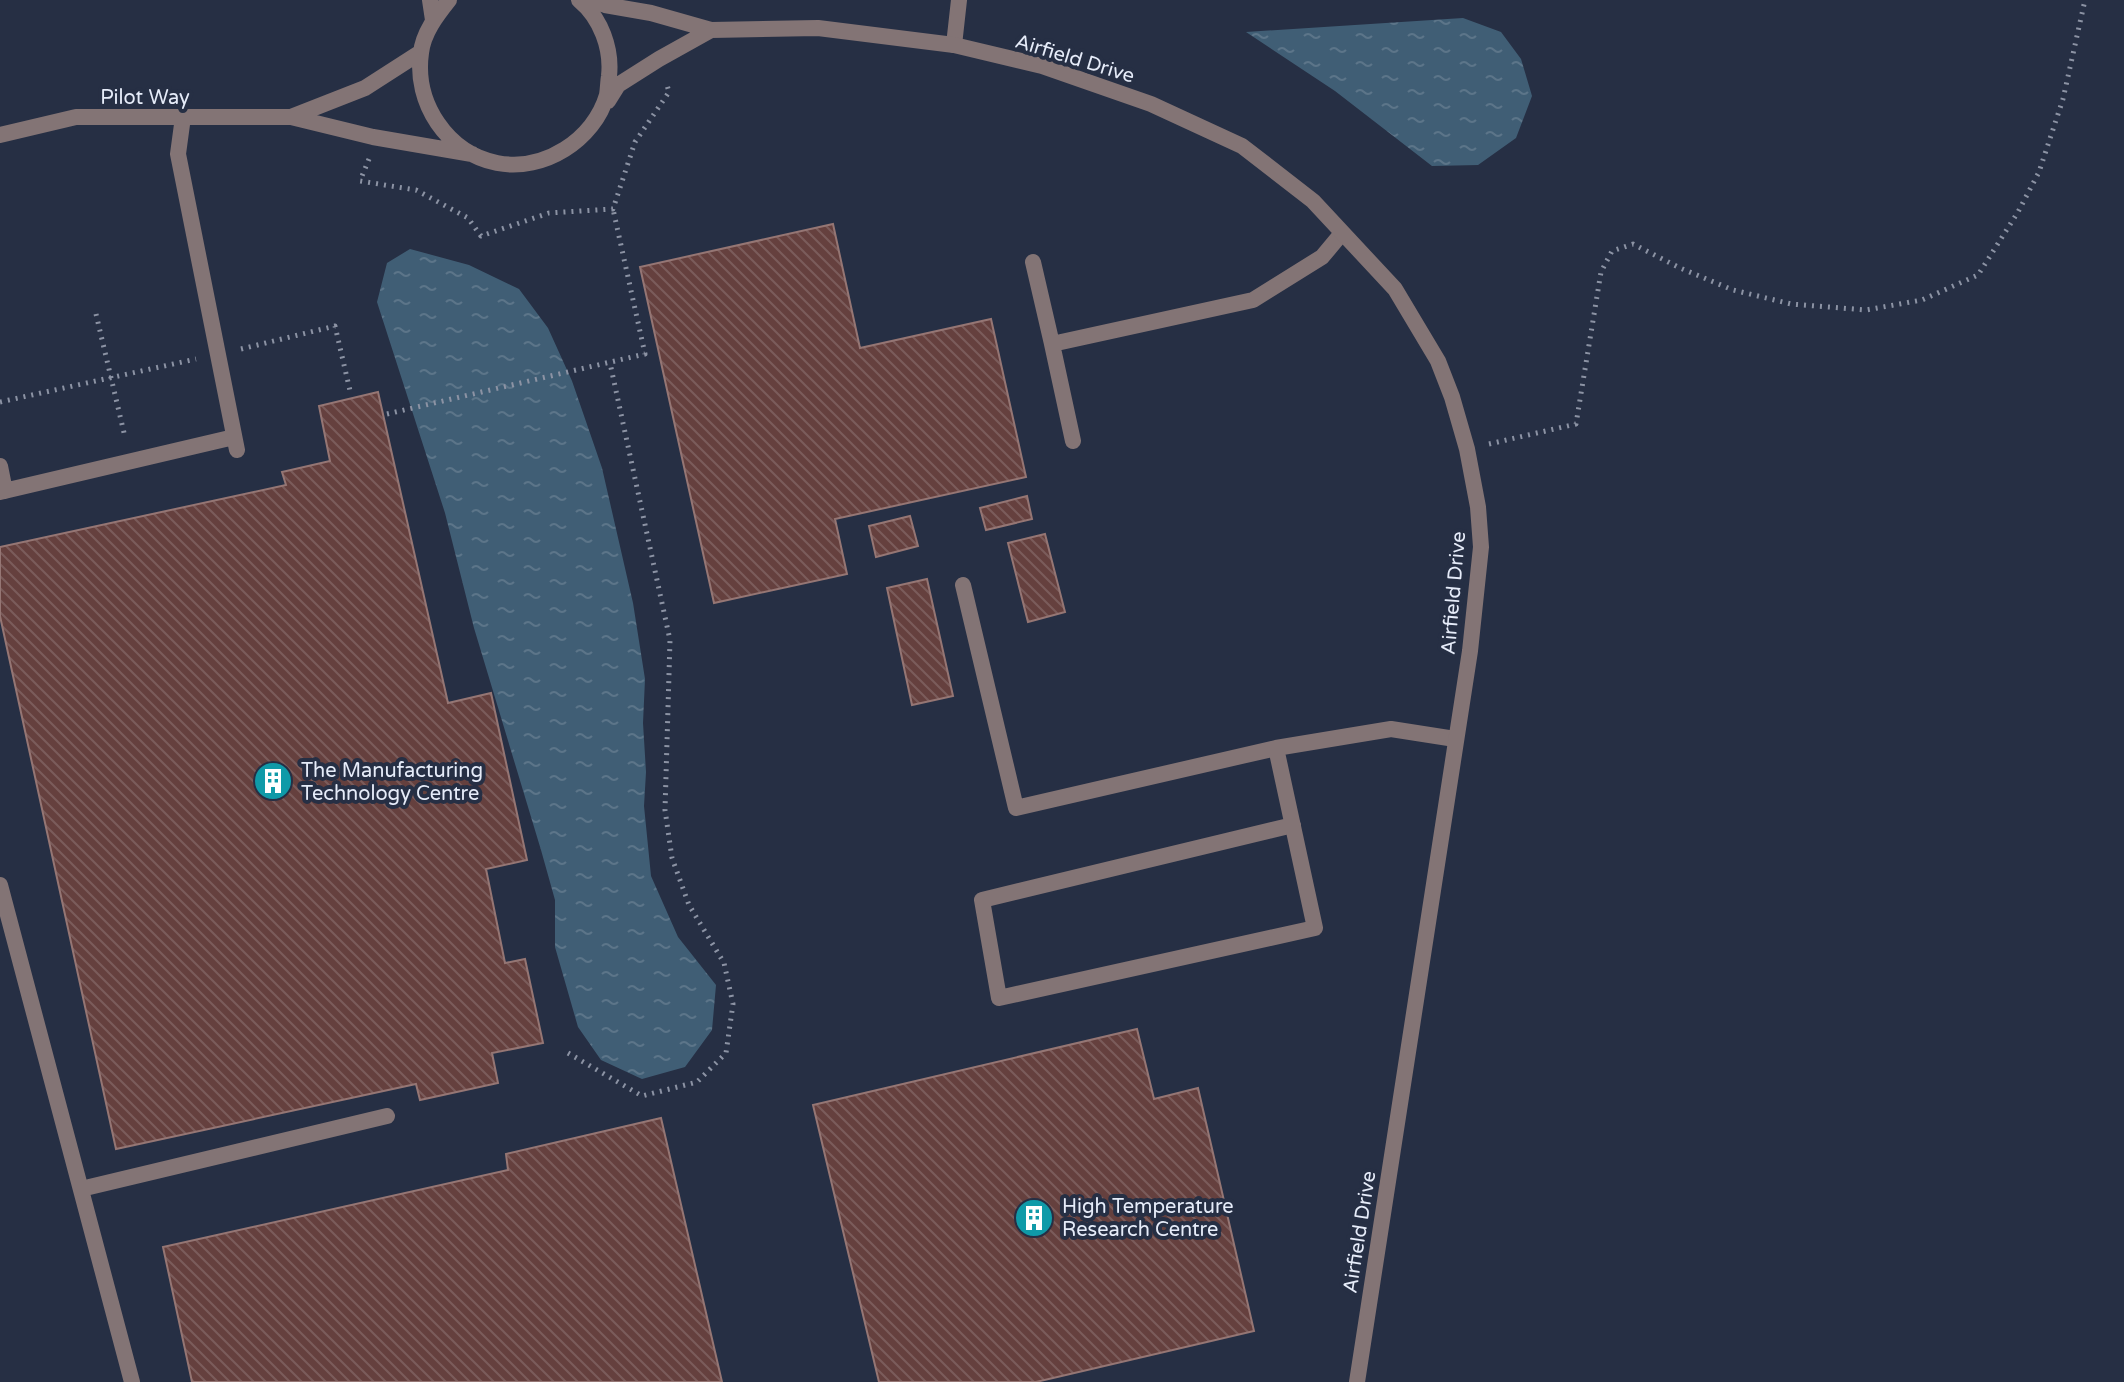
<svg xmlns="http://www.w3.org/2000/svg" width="2124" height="1382" viewBox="0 0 2124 1382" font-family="'Varela Round',sans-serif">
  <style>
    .water { fill: url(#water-ripples) }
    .building { fill: url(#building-back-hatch); stroke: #957674; stroke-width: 2 }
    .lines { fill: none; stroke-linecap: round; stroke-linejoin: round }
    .path { stroke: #8c93a4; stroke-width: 5; stroke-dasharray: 2 6; stroke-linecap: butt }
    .lane { stroke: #837475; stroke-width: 16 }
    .street { stroke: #837475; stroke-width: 16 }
    .labels { text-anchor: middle; stroke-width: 8; stroke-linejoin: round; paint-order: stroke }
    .street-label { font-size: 20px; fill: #e6ecf9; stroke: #262f44 }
    .poi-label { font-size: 20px; fill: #e6ecf9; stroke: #262f44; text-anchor: start }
  </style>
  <defs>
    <pattern id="water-ripples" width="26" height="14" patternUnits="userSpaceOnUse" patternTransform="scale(2)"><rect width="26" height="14" fill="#405e75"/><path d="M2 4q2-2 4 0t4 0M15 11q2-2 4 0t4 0" fill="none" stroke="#5c7589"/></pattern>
    <pattern id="building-back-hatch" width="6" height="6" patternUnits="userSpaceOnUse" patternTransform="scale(2)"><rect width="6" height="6" fill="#65403e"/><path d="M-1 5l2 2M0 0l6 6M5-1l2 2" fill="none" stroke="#7b5c5b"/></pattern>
  </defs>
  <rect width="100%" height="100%" fill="#262f44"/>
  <!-- water -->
  <path class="water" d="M1463 18 1501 32 1521 59 1532 96 1516 138 1478 165 1432 166 1335 91 1246 32Z
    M410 249 469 265 519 289 548 328 572 381 602 468 633 603 645 679 643 723 646 772 644 806 651 876 678 937 716 985 712 1030 685 1067 642 1079 601 1060 578 1027 555 947V900L541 850 474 628 445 513 377 302 387 263Z"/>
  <!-- building -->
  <path class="building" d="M833 224 860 348 991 319 1026 477 835 519 847 574 714 603 640 267Z
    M378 392 448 703 491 693 527 860 486 869 505 963 525 959 543 1043 492 1053 498 1083 420 1100 416 1084 116 1149 0 616V547L286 485 282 472 330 461 319 406Z
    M1027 496 1032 519 986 530 980 508Z
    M910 516 918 546 876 557 869 526Z
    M1045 534 1065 612 1028 622 1008 543Z
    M927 579 953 696 912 705 887 588Z
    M1137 1029 1154 1099 1198 1088 1254 1331 1036 1382H879L813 1105Z
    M661 1118 722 1382H192L163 1247 508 1170 506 1154Z"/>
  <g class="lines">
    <!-- path -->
    <path class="path" d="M369 159 360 181 416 190 468 218 481 236 549 213 613 209 635 142 669 92 667 85
      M96 314 125 437
      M241 349 335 326 351 395
      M0 402 196 359
      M387 414 645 354 613 209
      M1489 444 1576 424 1601 272 1612 251 1633 244 1680 268 1733 290 1791 304 1866 310 1922 300 1978 275 2018 212 2039 172 2063 99 2085 0
      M568 1053 642 1096 697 1082 726 1053 733 1004 724 963 689 905 672 858 665 810 670 640 610 363"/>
    <!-- lane -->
    <path class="lane" d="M954 45 959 0
      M183 117 178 154 237 450
      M1033 262 1052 344
      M1073 441 1052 344 1253 300 1322 257 1342 233
      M0 466 5 491
      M0 492 234 437
      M963 585 1016 808 1276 748 1391 729 1455 739
      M1276 748 1315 928 999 998 982 900 1293 825
      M0 885 132 1382
      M81 1189 387 1116"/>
    <!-- street -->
    <path class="street" d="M430 0 433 20
      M449 0C437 15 423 33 421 53 414 103 447 153 497 163 544 172 594 140 607 95 608 89 608 82 609 76 612 49 601 18 579 0
      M594 0 605 5 651 13 711 30 818 28 954 45 1042 66 1151 104 1242 146 1313 201 1395 289 1438 361 1452 397 1467 449 1478 507 1481 547 1470 651 1357 1382
      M608 101 618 85 659 59 711 30
      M291 117 365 88 421 52
      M0 135 76 117H291L373 137 472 154"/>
  </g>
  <!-- icons -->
  <defs>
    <symbol id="building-disc" viewBox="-11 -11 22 22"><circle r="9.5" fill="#0f9aa8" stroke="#262f44"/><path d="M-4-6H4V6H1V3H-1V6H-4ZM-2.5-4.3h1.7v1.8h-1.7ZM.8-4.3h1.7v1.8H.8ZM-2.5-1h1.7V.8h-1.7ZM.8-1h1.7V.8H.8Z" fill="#fff"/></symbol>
  </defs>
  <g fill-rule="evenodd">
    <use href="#building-disc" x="251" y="759" width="44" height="44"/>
    <use href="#building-disc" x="1012" y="1196" width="44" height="44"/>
  </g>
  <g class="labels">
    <!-- street labels -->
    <g class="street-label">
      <text transform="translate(1075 58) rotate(17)" y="7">Airfield Drive</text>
      <text x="145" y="104">Pilot Way</text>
      <text transform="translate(1453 593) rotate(-85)" y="7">Airfield Drive</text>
      <text transform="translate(1359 1232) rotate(-81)" y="7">Airfield Drive</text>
    </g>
    <!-- poi labels -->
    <g class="poi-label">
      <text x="301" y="777">The Manufacturing<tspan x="301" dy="23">Technology Centre</tspan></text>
      <text x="1062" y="1213">High Temperature<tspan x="1062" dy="23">Research Centre</tspan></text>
    </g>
  </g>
</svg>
